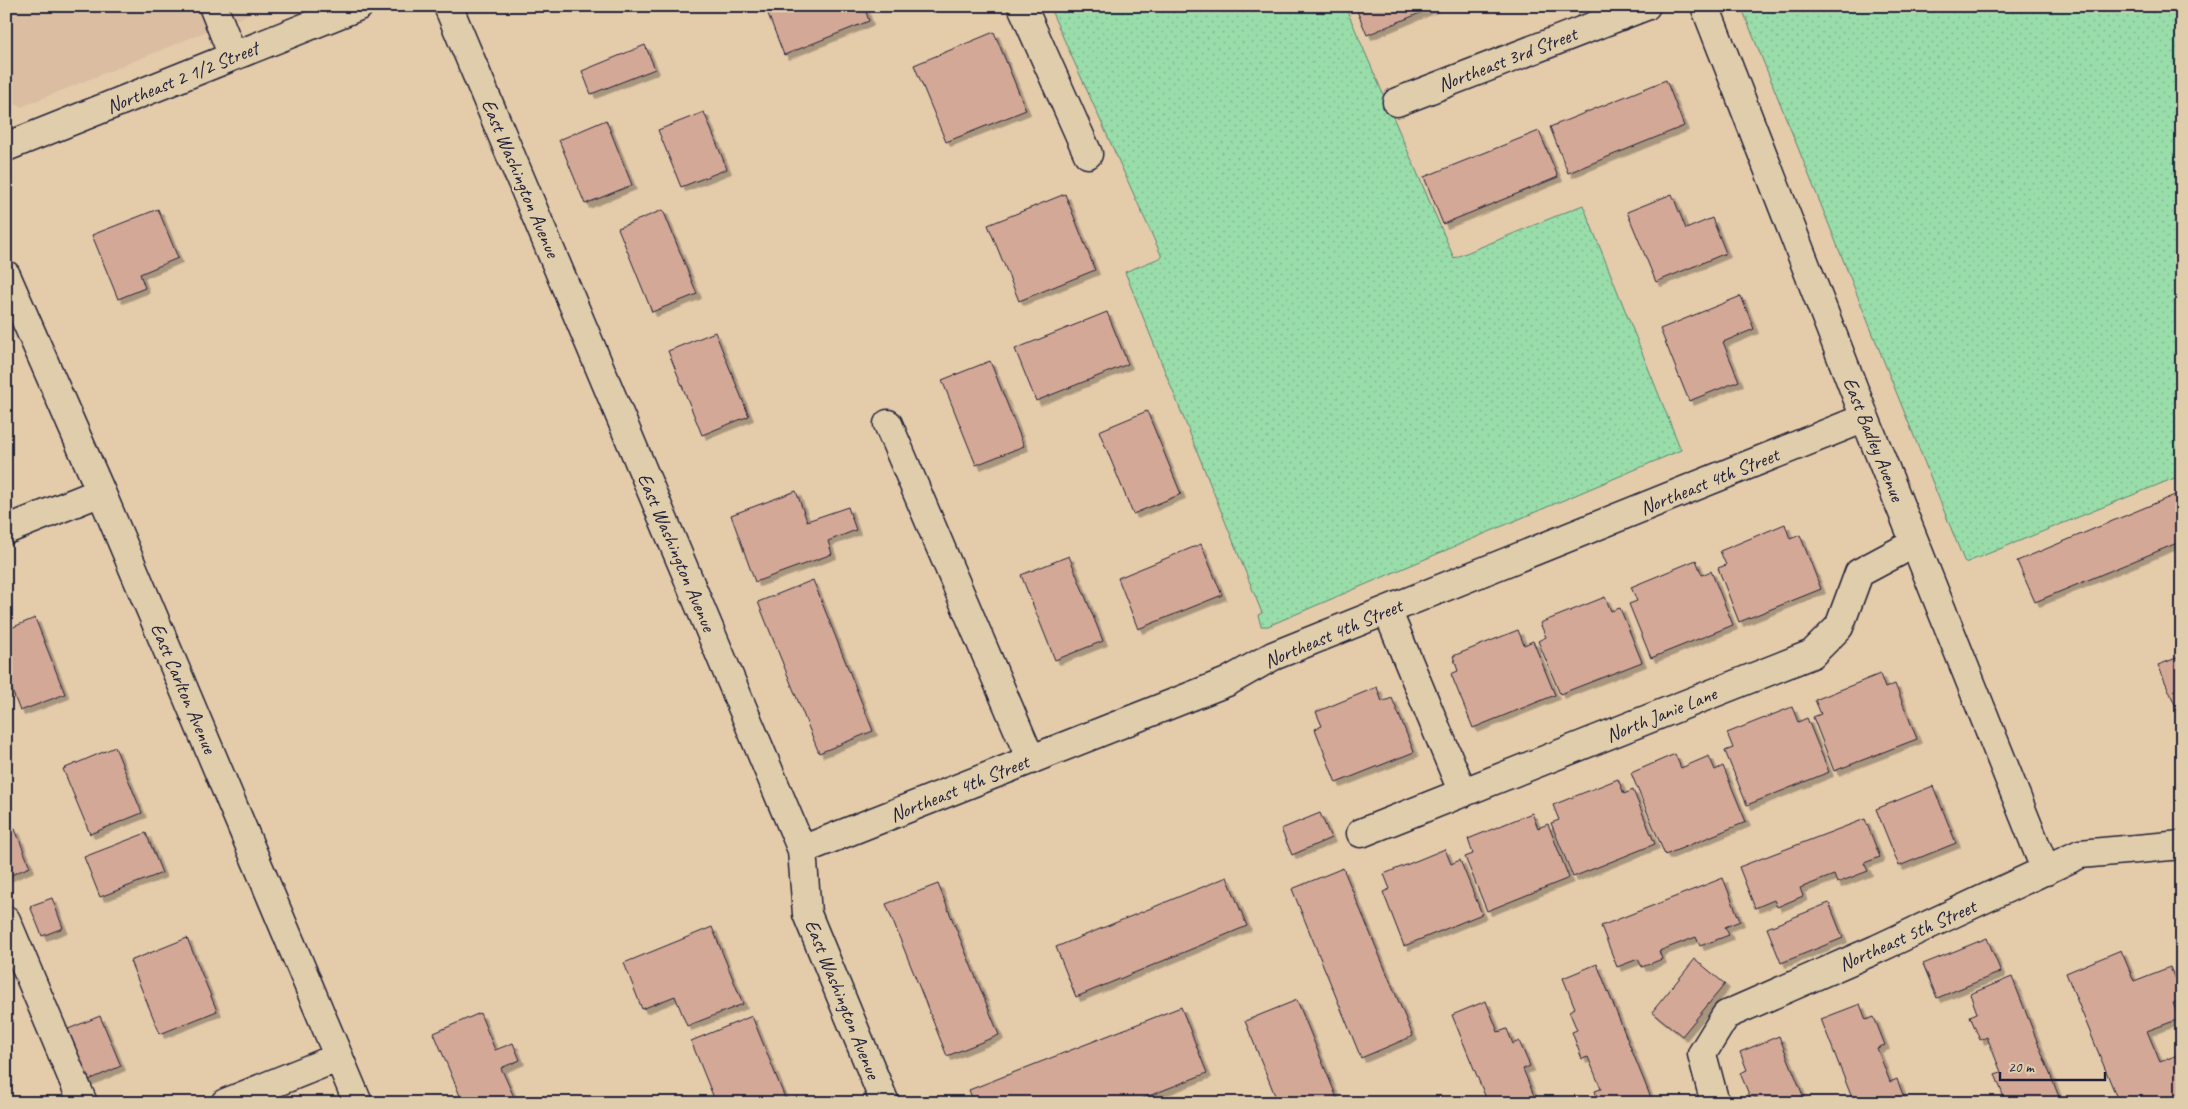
<svg xmlns="http://www.w3.org/2000/svg" width="2188" height="1109" viewBox="0 0 2188 1109" font-family="Caveat,sans-serif">
  <style>
    .built { fill: #dbbda2 }
    .grass { fill: url(#grass-dots); stroke: #5e8072 }
    .building { fill: #d4a896; stroke: #22223b; filter: url(#shadow) }
    .lines { fill: none; stroke-linecap: round; stroke-linejoin: round }
    .minor-casing { stroke: #22223b; stroke-width: 31 }
    .minor { stroke: #e0cdab; stroke-width: 28 }
    .labels { text-anchor: middle; stroke-width: 4; stroke-linejoin: round; paint-order: stroke }
    .street-label { font-size: 20px; fill: #22223b; stroke: #e0cdab }
  </style>
  <defs>
    <pattern id="grass-dots" width="8" height="8" patternUnits="userSpaceOnUse" patternTransform="scale(1.25)"><rect width="8" height="8" fill="#9da"/><path d="M2 2h.1M6 6h.1" fill="none" stroke="#84bd93" stroke-width="1.8" stroke-linecap="round"/></pattern>
    <filter id="shadow"><feDropShadow dx="4.5" dy="4.5" stdDeviation="0" flood-color="#0004"/></filter>
  </defs>
  <rect width="100%" height="100%" fill="#e4cbaa"/>
  <filter id="ink" filterUnits="userSpaceOnUse"><feTurbulence type="fractalNoise" baseFrequency=".02" numOctaves="2"/><feDisplacementMap in="SourceGraphic" scale="10" xChannelSelector="R" yChannelSelector="G"/><feConvolveMatrix kernelMatrix="1 2 1 2 8 2 1 2 1" color-interpolation-filters="sRGB"/></filter>
  <g filter="url(#ink)">
    <!-- built -->
    <path class="built" d="M6 6H269L21 107 6 100Z"/>
    <!-- grass -->
    <path class="grass" d="M1049 6H1345L1454 258 1583 205 1681 450 1268 626H1261L1258 615 1262 613 1125 272 1162 257Z
      M1741 6H2182V475L1965 563Z"/>
    <!-- building -->
    <path class="building" d="M765 6H864L869 21 784 55Z
      M1355 6H1437L1367 35Z
      M994 32 1026 110 946 142 914 65Z
      M645 45 655 69 591 94 582 71Z
      M1666 80 1684 126 1568 173 1550 127Z
      M704 112 727 169 681 187 658 130Z
      M606 120 632 185 585 204 559 140Z
      M1539 131 1558 177 1443 224 1424 177Z
      M1065 194 1095 270 1019 301 988 225Z
      M1672 194 1686 229 1712 218 1726 253 1656 282 1627 212Z
      M158 209 178 258 140 274 145 288 118 299 92 235Z
      M663 210 697 294 652 312 618 228Z
      M1741 296 1754 329 1723 342 1739 381 1689 401 1660 329Z
      M1107 312 1128 364 1036 401 1015 349Z
      M715 332 749 416 702 435 668 351Z
      M990 361 1024 446 976 465 942 380Z
      M1147 411 1181 494 1133 514 1099 431Z
      M796 491 807 521 848 507 856 530 828 541 832 554 755 582 731 515Z
      M2182 492V541L2035 602 2017 561Z
      M1785 524 1790 539 1800 535 1821 589 1739 622 1718 568 1726 565 1720 551Z
      M1201 544 1222 595 1138 629 1118 578Z
      M1069 556 1103 641 1055 660 1021 575Z
      M1696 560 1702 575 1711 571 1733 625 1651 658 1629 604 1637 601 1631 587Z
      M813 580 873 731 819 753 758 602Z
      M1605 597 1611 611 1620 608 1642 662 1560 694 1538 641 1546 637 1540 623Z
      M35 618 65 694 20 711 6 675V630Z
      M1518 630 1524 645 1533 641 1555 695 1473 728 1451 674 1458 671 1453 656Z
      M2182 641V721L2158 665 2182 656 2176 643Z
      M1880 674 1885 688 1895 684 1917 739 1834 771 1813 717 1821 714 1815 700Z
      M1377 687 1382 702 1392 698 1414 752 1336 783 1315 729 1322 726 1316 712Z
      M1792 707 1798 722 1807 718 1829 772 1747 805 1725 751 1733 748 1727 733Z
      M115 747 142 813 90 834 63 769Z
      M1675 754 1681 768 1709 756 1715 770 1723 766 1746 822 1665 855 1631 773Z
      M1618 779 1624 794 1633 790 1655 844 1573 877 1551 823 1559 820 1553 805Z
      M1933 786 1956 843 1899 866 1876 809Z
      M1320 813 1331 838 1292 855 1281 829Z
      M1532 813 1538 828 1548 824 1569 878 1487 911 1465 857 1473 854 1468 839Z
      M1865 819 1880 857 1864 863 1868 871 1837 883 1834 875 1800 888 1803 896 1777 907 1774 900 1755 908 1739 867Z
      M15 829 30 867 6 877V832Z
      M146 833 162 873 100 897 84 857Z
      M1445 849 1451 864 1460 860 1482 914 1404 946 1383 892 1390 889 1384 874Z
      M1343 868 1413 1036 1361 1058 1292 889Z
      M1227 877 1247 926 1076 997 1056 947Z
      M1723 878 1740 921 1725 927 1729 935 1700 946 1696 937 1659 951 1662 959 1642 967 1638 959 1617 967 1601 926Z
      M938 884 999 1035 947 1056 886 904Z
      M52 898 63 928 42 936 30 906Z
      M1829 903 1843 938 1781 963 1767 928Z
      M712 927 743 1004 687 1026 675 996 642 1009 624 963Z
      M187 938 217 1011 160 1034 130 961Z
      M1987 938 2001 972 1937 998 1923 964Z
      M2121 950 2134 981 2170 967 2182 997V1000L2173 1003 2179 1019 2147 1031 2160 1062 2182 1053V1103H2119L2066 973Z
      M1695 959 1725 984 1682 1036 1652 1012Z
      M1597 964 1653 1103H1599L1595 1091 1601 1089 1588 1057 1582 1059 1572 1032 1577 1030 1569 1011 1575 1008 1563 978Z
      M2012 977 2061 1102 2059 1103H2006L1995 1074 2001 1072 1987 1037 1980 1040 1970 1016 1977 1013 1970 994Z
      M1297 1000 1339 1103H1278L1245 1021Z
      M1486 1001 1498 1032 1507 1029 1513 1044 1519 1041 1530 1066 1523 1069 1537 1103H1488L1452 1015Z
      M1860 1004 1866 1020 1874 1017 1885 1045 1877 1048 1890 1082 1897 1079 1906 1103H1854L1821 1019Z
      M1181 1007 1207 1073 1131 1103H974L969 1090Z
      M480 1013 495 1050 513 1043 520 1060 501 1068 514 1097 500 1103H463L434 1033Z
      M100 1016 121 1066 82 1083 61 1032Z
      M752 1016 787 1103H716L691 1041Z
      M1779 1036 1806 1103H1759L1757 1097 1751 1099 1740 1073 1747 1070 1740 1052Z"/>
    <g class="lines">
      <defs>
        <path id="minor" d="M213 6 233 56
          M448 6 802 850 807 914 885 1103
          M1022 6 1088 154
          M1705 6 1865 418 2046 871
          M1397 102 1646 6
          M6 147 359 6
          M6 275 101 492 358 1103
          M888 424 1031 760
          M6 530 101 492
          M1387 610 1463 793
          M1361 833 1812 654 1839 627 1859 573 1915 543
          M802 850 1227 682 1273 656 1865 418
          M6 920 83 1103
          M225 1103 339 1057
          M1715 1103 1702 1054 1726 1015 1877 949 2080 854 2182 845"/>
      </defs>
      <!-- minor casing -->
      <use href="#minor" class="minor-casing"/>
      <!-- minor -->
      <use href="#minor" class="minor"/>
    </g>
  </g>
  <g class="labels">
    <!-- street labels -->
    <g class="street-label">
      <text transform="translate(1507 59) rotate(-21)" y="7">Northeast 3rd Street</text>
      <text transform="translate(182 77) rotate(-22)" y="7">Northeast 2 1/2 Street</text>
      <text transform="translate(521 178) rotate(67)" y="7">East Washington Avenue</text>
      <text transform="translate(1874 439) rotate(68)" y="7">East Badley Avenue</text>
      <text transform="translate(1709 481) rotate(-22)" y="7">Northeast 4th Street</text>
      <text transform="translate(677 552) rotate(67)" y="7">East Washington Avenue</text>
      <text transform="translate(1333 633) rotate(-23)" y="7">Northeast 4th Street</text>
      <text transform="translate(184 688) rotate(67)" y="7">East Carlton Avenue</text>
      <text transform="translate(1661 714) rotate(-22)" y="7">North Janie Lane</text>
      <text transform="translate(959 788) rotate(-22)" y="7">Northeast 4th Street</text>
      <text transform="translate(1907 935) rotate(-24)" y="7">Northeast 5th Street</text>
      <text transform="translate(843 999) rotate(68)" y="7">East Washington Avenue</text>
    </g>
  </g>
  <!-- margin -->
  <rect width="2188" height="1109" fill="none" stroke="#e0cdab" stroke-width="25"/>
  <rect x="12" y="12" width="2163" height="1084" fill="none" stroke="#22223b" stroke-width="2" filter="url(#ink)"/>
  <!-- scale -->
  <path d="M2000 1072v8h105v-8" fill="none" stroke="#22223b" stroke-width="2.5"/>
  <text x="2008" y="1072" font-size="15" fill="#22223b" stroke="#e0cdab" stroke-width="4" paint-order="stroke">20 m</text>
</svg>
